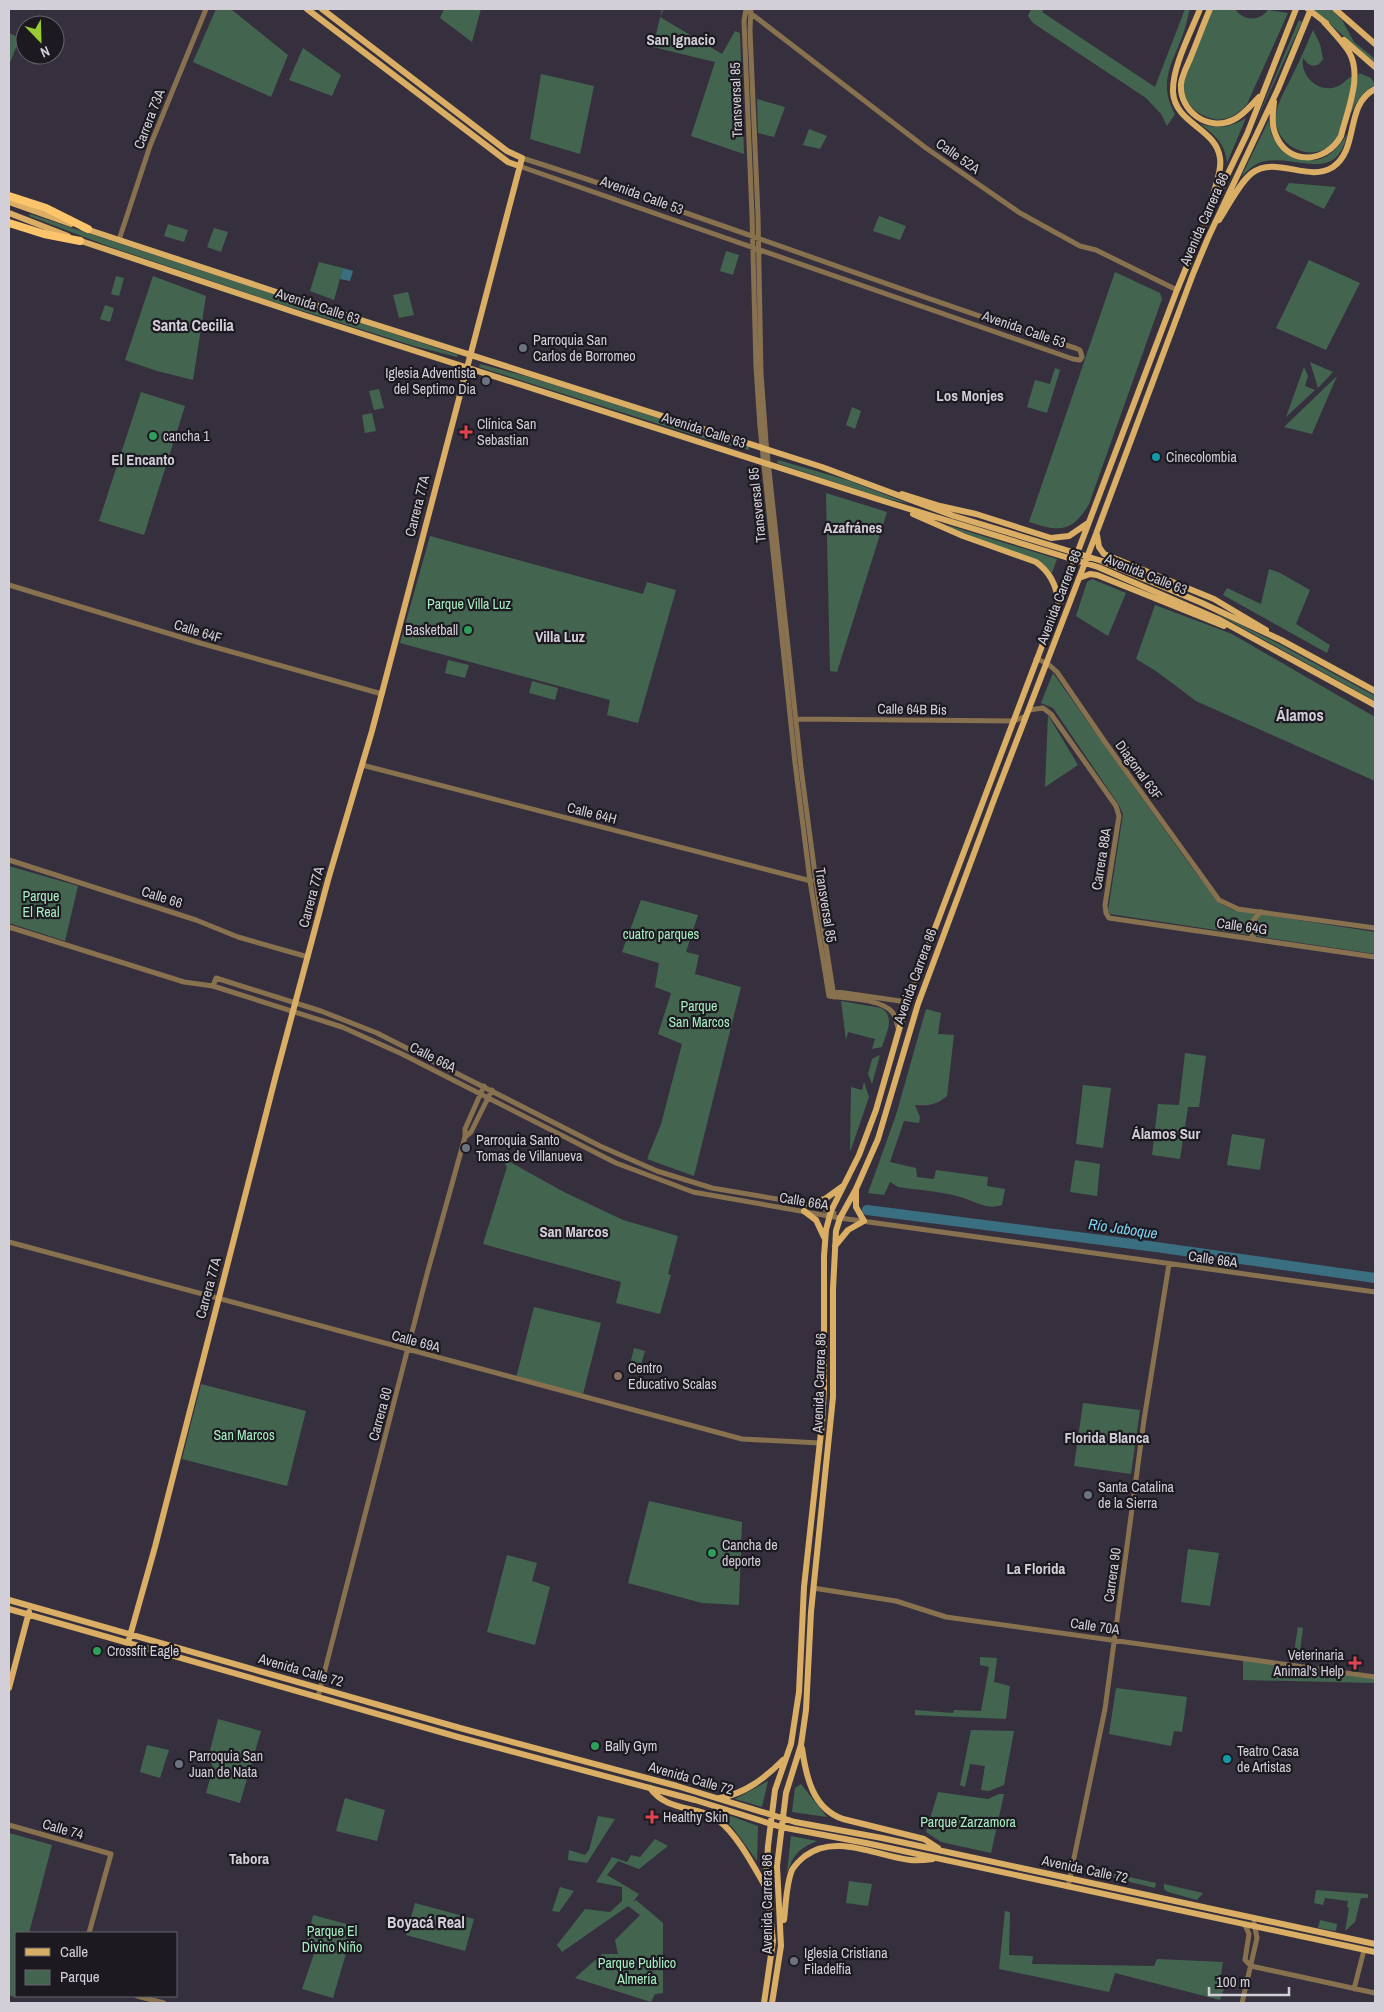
<svg xmlns="http://www.w3.org/2000/svg" width="1384" height="2012" viewBox="0 0 1384 2012" font-family="'Archivo Narrow',sans-serif">
  <style>
    .green { fill: #436550 }
    .water { fill: #3a6f82 }
    .lines { fill: none; stroke-linecap: round; stroke-linejoin: round }
    .river { stroke: #3a6f82; stroke-width: 10 }
    .minor { stroke: #87714f; stroke-width: 5 }
    .major { stroke: #daae64; stroke-width: 6 }
    .highway { stroke: #fcc56c; stroke-width: 8 }
    .worship-dot { fill: #6b7280; stroke: #1c1a20; stroke-width: 2 }
    .health-dot { fill: #e0444e; stroke: #1c1a20; stroke-width: 2 }
    .leisure-dot { fill: #2e9e5b; stroke: #1c1a20; stroke-width: 2 }
    .culture-dot { fill: #0f9aa8; stroke: #1c1a20; stroke-width: 2 }
    .education-dot { fill: #8d6e63; stroke: #1c1a20; stroke-width: 2 }
    .labels { text-anchor: middle; stroke-width: 4.5; stroke-linejoin: round; paint-order: stroke }
    .street-label { font-size: 14px; fill: #d3cfd8; stroke: #1c1a20 }
    .poi-label { font-size: 14px; fill: #d3cfd8; stroke: #1c1a20; text-anchor: start }
    .park-label { font-size: 14px; fill: #a6edc1; stroke: #1c1a20 }
    .neighbourhood-label { font-size: 15px; font-weight: bold; fill: #d3cfd8; stroke: #1c1a20 }
    .water-label { font-size: 15px; font-style: italic; fill: #7cd2f1; stroke: #1c1a20 }
    .quarter-label { font-size: 16px; font-weight: bold; fill: #d3cfd8; stroke: #1c1a20 }
  </style>
  <rect width="100%" height="100%" fill="#36303e"/>
  <!-- green -->
  <path class="green" d="M216 9 232 10 288 55 271 97 193 62Z
    M444 9H481L472 42 440 18Z
    M662 9H664L660 17 722 54 735 31 740 33 744 154 691 136 715 62 653 47Z
    M1031 9H1044L1042 12 1155 87 1185 9H1190C1188 15 1187 22 1185 28 1175 61 1156 80 1175 114L1167 126 1161 114 1146 98 1033 23 1028 16Z
    M1211 9H1235C1243 21 1259 22 1268 10L1288 13 1247 104C1238 115 1224 123 1210 118 1199 115 1186 105 1184 92 1181 74 1204 28 1211 9Z
    M1313 9H1330L1342 20 1354 42 1375 59V64Z
    M1299 20 1302 22 1255 124Z
    M1313 30 1320 44 1323 59 1319 64C1311 68 1308 64 1303 58 1300 76 1318 93 1336 87 1343 85 1347 78 1353 76 1349 95 1346 128 1334 142 1314 165 1275 147 1276 118 1276 102 1288 86 1294 72 1301 58 1307 44 1313 30Z
    M9 33 20 38 9 65Z
    M303 48 341 75 332 96 289 80Z
    M1359 73 1371 78 1375 85C1361 92 1357 102 1350 115Z
    M541 74 594 86 580 154 530 139Z
    M757 99 785 107 774 137 758 133Z
    M1246 118 1227 163C1225 143 1215 135 1200 124 1218 129 1230 128 1246 118Z
    M1269 120C1271 140 1275 144 1293 152 1298 154 1305 159 1311 160 1326 162 1340 146 1347 134 1337 184 1298 155 1266 161 1256 162 1248 170 1241 177Z
    M809 129 827 136 820 149 803 145Z
    M1289 183 1336 187 1324 209 1285 190Z
    M30 214 458 355 457 357 414 346 265 299 108 246 29 216Z
    M879 216 906 226 900 240 873 231Z
    M168 224 188 230 184 242 164 236Z
    M214 228 228 232 221 252 207 247Z
    M726 251 739 255 733 275 720 271Z
    M1309 260 1360 283 1326 350 1276 328Z
    M319 262 343 268 334 300 310 291Z
    M1115 272 1160 293 1162 299 1089 504C1072 533 1059 532 1029 522Z
    M116 276 124 278 119 296 111 294Z
    M153 276 206 296 193 380 157 371 125 360Z
    M408 292 414 315 399 318 393 295Z
    M105 305 114 308 110 322 100 319Z
    M1310 362 1333 372 1318 388Z
    M480 364 529 377 749 447V450L709 440 479 367Z
    M1304 367 1308 376 1305 386 1315 390 1286 417Z
    M1055 368 1060 370 1047 413 1027 407 1035 380 1050 384Z
    M1337 376 1312 434 1284 427Z
    M379 389 384 408 374 410 369 391Z
    M141 392 185 406 144 535 99 521Z
    M852 407 861 411 855 429 846 425Z
    M372 413 376 431 365 433 362 415Z
    M778 460 847 480 910 504 880 497 777 463Z
    M826 493 887 512 837 672 830 671Z
    M947 525 1057 559 1052 573 1042 563 951 528Z
    M430 536 643 594 647 582 676 590 638 723 607 715 610 700 400 643Z
    M1269 569 1280 573 1310 590 1296 624 1330 645 1327 653 1223 595 1227 588 1261 604Z
    M1092 579 1126 593 1108 636 1076 616 1087 582Z
    M1155 605 1232 634 1375 717V781L1196 701 1156 671 1136 659Z
    M1210 610 1279 644 1375 696V701Z
    M448 660 469 665 465 678 445 673Z
    M1053 673 1187 861 1219 903 1233 910 1375 932V954L1110 914 1108 911 1123 814 1119 805 1053 708 1041 703Z
    M532 681 558 688 555 700 529 693Z
    M1048 715 1078 765 1045 787Z
    M9 866 78 886 65 941 9 923Z
    M641 900 698 915 686 952 699 955 695 974 741 987 694 1176 647 1159 661 1124 682 1044 658 1034 671 993 655 987 659 963 622 952Z
    M841 1001 881 1008C896 1017 886 1033 882 1047L872 1049 875 1039 848 1032 846 1040Z
    M926 1009 941 1013 938 1034 954 1035 947 1096C936 1105 929 1106 915 1105L920 1117 919 1123 904 1121 890 1162 916 1168 917 1177 934 1179 936 1170 988 1177 987 1186 1005 1189 1002 1205C985 1211 972 1199 957 1196 938 1191 917 1190 898 1187L890 1182 884 1195 868 1193 896 1115Z
    M1185 1053 1206 1056 1199 1107H1188L1180 1159 1152 1155 1158 1104 1179 1105Z
    M880 1055 872 1084 868 1074 872 1059Z
    M864 1082 869 1097 850 1152 851 1087 862 1090Z
    M1083 1085 1111 1088 1103 1148 1076 1144Z
    M1232 1134 1265 1139 1260 1170 1227 1165Z
    M506 1160 564 1192 623 1220 678 1236 668 1274 671 1275 660 1314 616 1303 621 1282 483 1244 507 1167 505 1164Z
    M1075 1160 1100 1164 1097 1196 1070 1192Z
    M534 1307 601 1323 583 1394 516 1378Z
    M634 1348 645 1351 639 1371 629 1369Z
    M201 1384 306 1411 287 1486 182 1459Z
    M1083 1403 1140 1410 1131 1474 1074 1466Z
    M649 1501 742 1522 739 1605 702 1603 628 1583Z
    M1188 1549 1219 1553 1210 1606 1181 1602Z
    M507 1555 537 1563 532 1581 550 1587 535 1645 487 1632Z
    M1298 1627 1303 1628 1299 1658H1293Z
    M980 1657 997 1658 994 1682 1010 1686 1006 1719 915 1715V1710L953 1713 954 1710 981 1711 989 1667 980 1665Z
    M1243 1660 1374 1679V1683L1243 1680Z
    M1116 1688 1187 1697 1182 1732 1174 1731 1171 1746 1109 1734Z
    M218 1719 261 1731 240 1803 206 1793 213 1768 211 1761 208 1759Z
    M971 1730 1014 1731 1004 1785 989 1791 981 1790 985 1766 970 1764 965 1787 960 1785Z
    M147 1745 169 1750 160 1778 140 1772Z
    M768 1781 762 1807 735 1799Z
    M801 1784 827 1817 792 1812 795 1788Z
    M938 1792 988 1799 999 1794H1004L991 1853 941 1842 926 1832Z
    M345 1798 385 1810 377 1841 336 1831Z
    M714 1810 758 1826 757 1861 733 1828Z
    M598 1816 615 1819 587 1863 568 1860 569 1850 585 1855 589 1850Z
    M9 1833 52 1845 29 1933H16L17 1998 9 1995Z
    M791 1836 817 1841C798 1849 794 1854 787 1873Z
    M655 1839 668 1846 639 1869 618 1861 607 1875 639 1894 633 1902 636 1900 663 1923V1993L655 1994 651 2002 575 1978 602 1954H618L615 1940 640 1915 628 1906 562 1952 557 1945 585 1909 610 1912 622 1901V1887L596 1882 612 1857 627 1862 631 1855 640 1857Z
    M1102 1871 1156 1883 1155 1888 1101 1875Z
    M849 1881 872 1884 868 1906 846 1903Z
    M1164 1884 1203 1893 1197 1900 1168 1892 1164 1889Z
    M560 1887 574 1891 559 1912 552 1911Z
    M1316 1890 1368 1894V1898H1361L1355 1922 1345 1931 1349 1908 1347 1907 1348 1901 1325 1898 1323 1905 1314 1903Z
    M415 1903 474 1919 465 1951 406 1935Z
    M1005 1911 1010 1912 1009 1955 1033 1956 1032 1964 1154 1966 1157 1959 1223 1962 1220 1981 1226 1983 1220 2000 1115 1973 1109 1992 999 1969Z
    M313 1915 354 1926 333 1998 302 1989 316 1948 307 1944Z
    M1320 1920 1337 1924 1336 1931 1318 1928Z"/>
  <!-- water -->
  <path class="water" d="M343 268 353 271 350 281 340 279Z"/>
  <g class="lines">
    <!-- river -->
    <path class="river" d="M867 1210 1156 1247 1375 1278"/>
    <!-- minor -->
    <path class="minor" d="M746 9 744 21 752 215 756 367 760 427 795 763 810 881 829 996C846 998 883 999 893 1013 896 1018 897 1023 898 1028
      M751 9 750 31 758 216 761 373 766 442 801 768 816 882 834 997
      M749 12 926 148 1020 213 1080 246 1096 250 1177 290
      M519 166 1073 359 1080 360 1082 357 1080 350 1075 348C890 288 708 217 522 158
      M119 240 150 146 206 9
      M9 585 200 643 382 694
      M1036 659 1047 663 1057 672 1105 742 1219 900 1238 909 1375 928
      M1029 710 1043 708 1051 714 1116 806 1119 816 1105 905 1106 913 1109 918 1375 957
      M796 719 1014 721 1026 716
      M362 765 811 881
      M9 860 196 920 238 937 308 957
      M9 927 184 982 213 986 342 1027 402 1054 616 1163 693 1192 840 1218 1375 1292
      M1254 939C1248 927 1251 921 1261 912
      M213 986 216 978 321 1011 377 1033 600 1146 657 1171 712 1188 813 1205 834 1213
      M831 991 907 1002
      M465 1137 471 1132 492 1090
      M9 1242 742 1439 820 1443
      M813 1588 896 1601 946 1617 1375 1677
      M318 1697 427 1274 465 1137V1129L484 1086
      M9 1825 111 1854 89 1933
      M1068 1887 1105 1709 1144 1420 1169 1264
      M1245 1925 1249 1934 1245 1960 1251 1966 1375 1993
      M1354 1989 1364 1950
      M137 1996 164 2003
      M1242 2003 1257 1938 1254 1923"/>
    <!-- major -->
    <path class="major" d="M307 9 508 162 519 166
      M1200 9C1191 32 1172 67 1173 92 1175 124 1216 128 1220 158 1222 171 1215 186 1212 199
      M1210 9C1203 25 1197 42 1190 59 1187 66 1182 75 1181 84 1179 111 1208 132 1233 120 1244 115 1251 105 1259 97
      M1308 9 1326 23
      M1335 9 1375 44
      M1344 40 1375 67
      M1274 102C1273 112 1271 123 1275 133 1286 166 1326 164 1341 136 1347 111 1363 76 1349 52 1342 41 1332 31 1324 22
      M9 202 71 224
      M9 213 68 236
      M1219 220C1228 207 1239 183 1252 173 1276 155 1308 183 1333 167 1360 148 1344 105 1375 89
      M83 228 361 320 822 467 954 516 1102 561 1202 603 1281 640 1375 691
      M78 240 300 314 877 499 1098 567 1218 619 1375 705
      M902 494 940 506 976 514 1051 538 1069 536 1088 523
      M913 514 963 536 1036 562C1050 572 1056 584 1058 600
      M1097 535 1099 547 1104 554 1214 599 1266 630
      M1079 578 1090 574 1097 575 1224 626
      M808 1204 825 1199 843 1186
      M804 1211 816 1220 824 1237
      M835 1246 848 1230 864 1221 856 1207V1190
      M9 1600 460 1728 677 1786 795 1822 882 1838 1375 1944
      M9 1609 458 1737 695 1800 781 1827 866 1843 1375 1952
      M128 1643 155 1547 276 1075 328 880 372 731 522 158 507 151 322 9
      M9 1688 29 1612
      M802 1748C806 1777 813 1809 843 1819L924 1839 938 1848
      M650 1788C667 1812 697 1805 718 1820 737 1834 754 1867 765 1886
      M720 1798C746 1793 765 1778 783 1760
      M784 1920C786 1904 786 1885 792 1870 795 1865 800 1860 805 1856 836 1833 876 1856 910 1860 918 1861 926 1860 933 1859
      M764 2003 773 1941 766 1878 768 1846 775 1790 791 1744 799 1692 804 1587 822 1423 824 1389V1256L826 1230 831 1211 859 1155 876 1110 907 1002 1177 290 1207 217 1247 134 1296 9
      M772 2003 781 1946 777 1866 786 1793 801 1745 806 1710 811 1612 833 1397V1289L836 1231 840 1218 856 1189 878 1139 918 1004 995 797 1096 534 1193 274 1208 238 1278 89 1311 9"/>
    <!-- highway -->
    <path class="highway" d="M9 196 46 208 88 229
      M9 223 44 234 80 241"/>
  </g>
  <!-- markers -->
  <g class="worship-dot">
    <circle cx="523" cy="348" r="5"/>
    <circle cx="486" cy="381" r="5"/>
    <circle cx="466" cy="1148" r="5"/>
    <circle cx="1088" cy="1495" r="5"/>
    <circle cx="179" cy="1764" r="5"/>
    <circle cx="794" cy="1961" r="5"/>
  </g>
  <g class="health-dot">
    <path d="M463.5 424.5h5v5h5v5h-5v5h-5v-5h-5v-5h5z"/>
    <path d="M1352.5 1655.5h5v5h5v5h-5v5h-5v-5h-5v-5h5z"/>
    <path d="M649.5 1809.5h5v5h5v5h-5v5h-5v-5h-5v-5h5z"/>
  </g>
  <g class="leisure-dot">
    <circle cx="153" cy="436" r="5"/>
    <circle cx="468" cy="630" r="5"/>
    <circle cx="712" cy="1553" r="5"/>
    <circle cx="97" cy="1651" r="5"/>
    <circle cx="595" cy="1746" r="5"/>
  </g>
  <g class="culture-dot">
    <circle cx="1156" cy="457" r="5"/>
    <circle cx="1227" cy="1759" r="5"/>
  </g>
  <circle class="education-dot" cx="618" cy="1376" r="5"/>
  <g class="labels">
    <!-- street labels -->
    <g class="street-label">
      <text transform="translate(736 100) rotate(-92)" y="5">Transversal 85</text>
      <text transform="translate(149 119) rotate(-69)" y="5">Carrera 73A</text>
      <text transform="translate(958 156) rotate(35)" y="5">Calle 52A</text>
      <text transform="translate(642 195) rotate(20)" y="5">Avenida Calle 53</text>
      <text transform="translate(1204 219) rotate(-66)" y="5">Avenida Carrera 86</text>
      <text transform="translate(318 306) rotate(18)" y="5">Avenida Calle 63</text>
      <text transform="translate(1024 329) rotate(19)" y="5">Avenida Calle 53</text>
      <text transform="translate(704 430) rotate(18)" y="5">Avenida Calle 63</text>
      <text transform="translate(757 505) rotate(-96)" y="5">Transversal 85</text>
      <text transform="translate(417 506) rotate(-76)" y="5">Carrera 77A</text>
      <text transform="translate(1146 574) rotate(22)" y="5">Avenida Calle 63</text>
      <text transform="translate(1059 597) rotate(-69)" y="5">Avenida Carrera 86</text>
      <text transform="translate(198 631) rotate(17)" y="5">Calle 64F</text>
      <text transform="translate(912 709) rotate(1)" y="5">Calle 64B Bis</text>
      <text transform="translate(1139 770) rotate(54)" y="5">Diagonal 63F</text>
      <text transform="translate(592 813) rotate(14)" y="5">Calle 64H</text>
      <text transform="translate(1101 859) rotate(-81)" y="5">Carrera 88A</text>
      <text transform="translate(162 897) rotate(18)" y="5">Calle 66</text>
      <text transform="translate(311 897) rotate(-75)" y="5">Carrera 77A</text>
      <text transform="translate(826 905) rotate(81)" y="5">Transversal 85</text>
      <text transform="translate(1242 926) rotate(8)" y="5">Calle 64G</text>
      <text transform="translate(915 976) rotate(-70)" y="5">Avenida Carrera 86</text>
      <text transform="translate(433 1057) rotate(27)" y="5">Calle 66A</text>
      <text transform="translate(804 1201) rotate(9)" y="5">Calle 66A</text>
      <text transform="translate(1213 1259) rotate(8)" y="5">Calle 66A</text>
      <text transform="translate(208 1288) rotate(-75)" y="5">Carrera 77A</text>
      <text transform="translate(416 1341) rotate(15)" y="5">Calle 69A</text>
      <text transform="translate(819 1383) rotate(-88)" y="5">Avenida Carrera 86</text>
      <text transform="translate(380 1414) rotate(-75)" y="5">Carrera 80</text>
      <text transform="translate(1112 1575) rotate(-82)" y="5">Carrera 90</text>
      <text transform="translate(1095 1626) rotate(8)" y="5">Calle 70A</text>
      <text transform="translate(301 1670) rotate(16)" y="5">Avenida Calle 72</text>
      <text transform="translate(691 1778) rotate(16)" y="5">Avenida Calle 72</text>
      <text transform="translate(63 1829) rotate(16)" y="5">Calle 74</text>
      <text transform="translate(1085 1869) rotate(12)" y="5">Avenida Calle 72</text>
      <text transform="translate(767 1904) rotate(-90)" y="5">Avenida Carrera 86</text>
    </g>
    <!-- poi labels -->
    <g class="poi-label">
      <text x="533" y="345">Parroquia San<tspan x="533" dy="16">Carlos de Borromeo</tspan></text>
      <text x="476" y="378" text-anchor="end">Iglesia Adventista<tspan x="476" dy="16">del Septimo Dia</tspan></text>
      <text x="477" y="429">Clínica San<tspan x="477" dy="16">Sebastian</tspan></text>
      <text x="163" y="441">cancha 1</text>
      <text x="1166" y="462">Cinecolombia</text>
      <text x="458" y="635" text-anchor="end">Basketball</text>
      <text x="476" y="1145">Parroquia Santo<tspan x="476" dy="16">Tomas de Villanueva</tspan></text>
      <text x="628" y="1373">Centro<tspan x="628" dy="16">Educativo Scalas</tspan></text>
      <text x="1098" y="1492">Santa Catalina<tspan x="1098" dy="16">de la Sierra</tspan></text>
      <text x="722" y="1550">Cancha de<tspan x="722" dy="16">deporte</tspan></text>
      <text x="107" y="1656">Crossfit Eagle</text>
      <text x="1344" y="1660" text-anchor="end">Veterinaria<tspan x="1344" dy="16">Animal's Help</tspan></text>
      <text x="605" y="1751">Bally Gym</text>
      <text x="1237" y="1756">Teatro Casa<tspan x="1237" dy="16">de Artistas</tspan></text>
      <text x="189" y="1761">Parroquia San<tspan x="189" dy="16">Juan de Nata</tspan></text>
      <text x="663" y="1822">Healthy Skin</text>
      <text x="804" y="1958">Iglesia Cristiana<tspan x="804" dy="16">Filadelfia</tspan></text>
    </g>
    <!-- park labels -->
    <g class="park-label">
      <text x="469" y="609">Parque Villa Luz</text>
      <text x="41" y="901">Parque<tspan x="41" dy="16">El Real</tspan></text>
      <text x="661" y="939">cuatro parques</text>
      <text x="699" y="1011">Parque<tspan x="699" dy="16">San Marcos</tspan></text>
      <text x="244" y="1440">San Marcos</text>
      <text x="968" y="1827">Parque Zarzamora</text>
      <text x="332" y="1936">Parque El<tspan x="332" dy="16">Divino Niño</tspan></text>
      <text x="637" y="1968">Parque Publico<tspan x="637" dy="16">Almería</tspan></text>
    </g>
    <!-- neighbourhood labels -->
    <g class="neighbourhood-label">
      <text x="681" y="45">San Ignacio</text>
      <text x="970" y="401">Los Monjes</text>
      <text x="143" y="465">El Encanto</text>
      <text x="853" y="533">Azafránes</text>
      <text x="560" y="642">Villa Luz</text>
      <text x="1166" y="1139">Álamos Sur</text>
      <text x="574" y="1237">San Marcos</text>
      <text x="1107" y="1443">Florida Blanca</text>
      <text x="1036" y="1574">La Florida</text>
      <text x="249" y="1864">Tabora</text>
    </g>
    <!-- water labels -->
    <g class="water-label">
      <text transform="translate(1123 1229) rotate(8)" y="5">Río Jaboque</text>
    </g>
    <!-- quarter labels -->
    <g class="quarter-label">
      <text x="193" y="331">Santa Cecilia</text>
      <text x="1300" y="721">Álamos</text>
      <text x="426" y="1928">Boyacá Real</text>
    </g>
  </g>
  <!-- border -->
  <rect width="1384" height="2012" fill="none" stroke="#d3cfd8" stroke-width="20"/>
  <!-- legend -->
  <rect x="15" y="1932" width="162" height="65" fill="#1c1a20" stroke="#65626a"/>
  <rect x="25" y="1948" width="25" height="8" fill="#daae64" stroke="#65626a"/>
  <text x="60" y="1957" font-size="15" fill="#d3cfd8">Calle</text>
  <rect x="25" y="1970" width="25" height="15" fill="#436550" stroke="#65626a"/>
  <text x="60" y="1982" font-size="15" fill="#d3cfd8">Parque</text>
  <!-- north arrow -->
  <g transform="translate(40 40) rotate(157)"><circle r="24" fill="#1c1a20" stroke="#65626a"/>
  <path d="M0-4L9 19L0 12L-9 19Z" fill="#9bcb33"/>
  <text y="-8" font-size="14" font-weight="bold" text-anchor="middle" fill="#d3cfd8">N</text>
  </g>
  <!-- scale -->
  <path d="M1209 1987v8h80v-8" fill="none" stroke="#d3cfd8" stroke-width="2.5"/>
  <text x="1216" y="1987" font-size="15" fill="#d3cfd8" stroke="#1c1a20" stroke-width="4" paint-order="stroke">100 m</text>
</svg>
